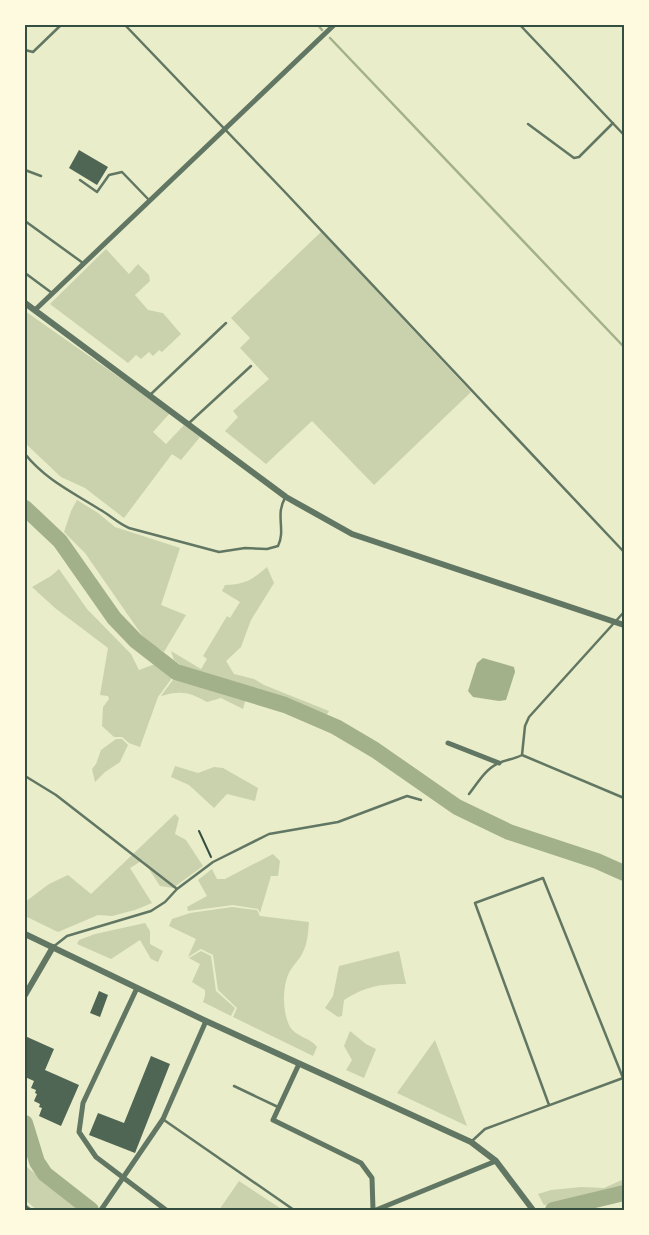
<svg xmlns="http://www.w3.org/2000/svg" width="649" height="1235" viewBox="0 0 649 1235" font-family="Signika,sans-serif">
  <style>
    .green { fill: #cad2ad }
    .water { fill: #a3b18a }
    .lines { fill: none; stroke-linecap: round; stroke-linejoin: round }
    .stream { stroke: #a3b18a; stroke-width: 2.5 }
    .river { stroke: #a3b18a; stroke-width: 16 }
    .building { fill: #4f6655 }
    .path { stroke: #344e41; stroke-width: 2 }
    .service { stroke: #617663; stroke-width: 2.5 }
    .minor { stroke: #617663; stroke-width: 5 }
    .tertiary { stroke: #617663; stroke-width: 6 }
    .neatline { fill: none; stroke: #344e41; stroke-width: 2 }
  </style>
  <rect width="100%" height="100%" fill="#e9edc9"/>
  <!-- green -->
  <path class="green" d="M321 232 471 392 374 485 312 421 266 464 225 431 238 417 233 411 269 379 240 348 250 338 231 318Z
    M106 249 129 274 138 264 149 275 150 281 135 295 148 310 163 313 181 334 162 352 159 350 153 356 149 352 141 359 136 355 128 363 50 304Z
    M25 311 170 413 153 432 166 444 184 425 200 437 181 460 172 454 124 518 85 488 61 477 25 443Z
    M77 500 98 513 115 527 180 548 161 605 186 615 164 652 146 641 85 553 64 532 71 511Z
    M267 567 274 583 251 620 241 647 226 661 234 674 254 679 264 685 329 711 326 716 263 692 200 675 183 667 174 660 171 651 201 669 207 659 203 656 227 616 230 618 240 602 222 591 225 585C246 584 252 580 267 567Z
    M59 569 87 609 131 654 139 670 155 664 172 678 158 697 140 747 129 743 122 737H114L102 726 103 707 109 699 108 696 100 695 108 648 55 608 32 587 51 576Z
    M175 677 246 698 243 709 221 698 207 702C190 692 180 690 161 696Z
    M116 739H122L128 745 120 762 105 772 95 782 92 769 96 764 101 750Z
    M175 766 198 773 214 767 223 768 258 788 255 801 227 794 214 808 189 785 171 777Z
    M175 814 179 818 175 834 186 840 203 866 173 888 160 886 143 860 130 868 152 903 135 910 112 916 98 915 58 932 25 916V902L49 884 68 875 91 894Z
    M273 854 280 861 278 876H271L260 913 258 909 233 905 188 911 187 907 207 896 198 880 212 869 217 879H225Z
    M232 907 257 910 260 916 309 922C308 932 308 942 303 952 300 959 294 964 290 971 282 985 282 1012 290 1027 296 1037 311 1038 317 1047L313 1056 233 1017 237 1008 218 990 213 955 201 949 188 957 196 939 169 926 172 919 190 913Z
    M145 923 150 931V944L163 951 158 962 151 959 140 940 111 959 77 944 79 940 95 934Z
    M201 951 211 956 216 991 235 1008 231 1016 203 1002 205 996V990L192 982 200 964 189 958Z
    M399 951 406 984C379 984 367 986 344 1000L342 1016 338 1017 325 1008 333 996 339 966Z
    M350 1031 366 1044 376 1049 364 1078 346 1070 352 1060 344 1046Z
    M435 1040 467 1126 397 1093Z
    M25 1160 27 1167 79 1210H37L25 1200Z
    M624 1179V1189L561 1204 544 1205 538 1194 551 1190 581 1187 604 1188Z
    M239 1181 283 1210H219Z"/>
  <!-- water -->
  <path class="water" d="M483 658 514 667 515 672 506 700 499 701 473 697 468 691 477 663Z"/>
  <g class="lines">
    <!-- stream -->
    <path class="stream" d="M318 25 322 30
      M330 38 624 347"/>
    <!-- river -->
    <path class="river" d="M25 508 60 541 114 618 136 641 176 672 285 705 336 727 375 750 457 807 509 832 597 861 624 873
      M25 1123 37 1162 45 1174 91 1210
      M553 1210 624 1193"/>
  </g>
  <!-- building -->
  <path class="building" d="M79 150 108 167 97 185 69 168Z
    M99 991 108 995 100 1017 90 1013Z
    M25 1036 54 1049 45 1070 79 1085 61 1126 39 1116 42 1108 39 1107 40 1104 34 1101 37 1094 35 1093 36 1090 31 1088 34 1081 25 1077Z
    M151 1056 170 1064 135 1153 89 1135 98 1113 124 1123Z"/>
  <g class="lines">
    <!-- path -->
    <path class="path" d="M199 831 211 857"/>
    <!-- service -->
    <path class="service" d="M125 25 283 190 624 552
      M520 25 624 135
      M25 50 33 52 61 25
      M528 124 574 158 579 157 613 123
      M25 170 41 176
      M80 180 97 192 109 175 122 172 149 200
      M25 221 83 263
      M25 273 52 293
      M151 394 226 323
      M189 423 251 366
      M25 454C46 480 72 492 99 509 110 515 117 523 129 528L219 552 245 548 267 549 278 546C286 530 275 515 285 498
      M522 755 624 798
      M25 776 56 795 177 889
      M469 794C477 784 486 768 499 763 506 760 514 759 522 755L525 726 529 717 624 612
      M53 947 67 936 151 911 165 902 177 889 213 862 269 834 338 822 407 796 421 800
      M234 1086 278 1107
      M164 1120 294 1210
      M472 1141 485 1129 623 1078 543 878 475 903 549 1105"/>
    <!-- minor -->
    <path class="minor" d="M35 310 334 25
      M448 743 499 763
      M137 988 83 1103 79 1132 96 1157 166 1210
      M299 1064 273 1120 361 1163 372 1178 373 1210
      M25 1207 29 1210
      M101 1210 163 1119 206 1021
      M376 1210 496 1161"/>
    <!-- tertiary -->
    <path class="tertiary" d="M25 303 286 497 352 534 624 625
      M25 934 206 1021 471 1142 496 1161 533 1210
      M25 995 53 947"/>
  </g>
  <!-- border -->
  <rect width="649" height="1235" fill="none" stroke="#fefae0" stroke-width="52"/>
  <rect x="26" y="26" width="597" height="1183" class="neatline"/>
</svg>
